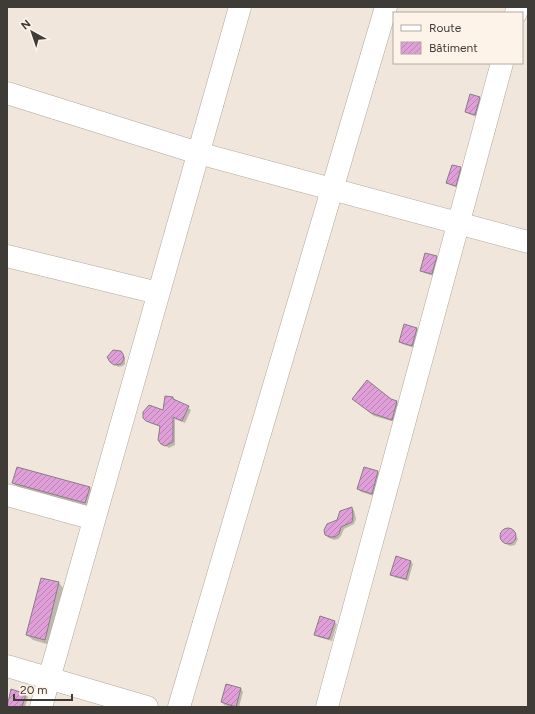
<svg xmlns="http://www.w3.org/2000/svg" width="535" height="714" viewBox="0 0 535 714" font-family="Figtree,sans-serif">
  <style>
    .shadow { fill: #0003 }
    .building { fill: url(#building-hatch); stroke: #887d86 }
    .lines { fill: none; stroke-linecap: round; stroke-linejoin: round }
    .street-casing { stroke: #b1a79d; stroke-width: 23 }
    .street { stroke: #fff; stroke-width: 22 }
  </style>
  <defs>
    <pattern id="building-hatch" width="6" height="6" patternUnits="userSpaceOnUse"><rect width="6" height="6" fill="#e09fd8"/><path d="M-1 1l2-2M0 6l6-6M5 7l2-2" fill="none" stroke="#b783b0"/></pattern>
  </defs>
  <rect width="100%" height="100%" fill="#f0e6db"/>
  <!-- shadow -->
  <path class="shadow" d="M479 97 482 100 477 117 469 114 466 112Z
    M460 168 463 171 458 188 450 185 447 183Z
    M436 257 439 259 434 276 424 273 421 271Z
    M417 329 419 331 415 348 402 344 400 342Z
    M121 352 125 357V364L123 366 118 367 114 364Z
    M173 398 191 410 185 423 175 419V445L169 448 161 443V427L150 423 144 417 163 412Z
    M391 400 397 402 399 405 395 422 374 416 356 401Z
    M378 472 380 474 374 496 361 492 358 489Z
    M13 483 90 488 95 494 91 508 19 488Z
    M351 508 354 510 356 519 354 524 344 529 341 536 338 539 334 540 329 538 326 535Z
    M508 529 513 531 518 539 515 545 510 546 503 541 501 537 504 531Z
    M411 562 413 564 408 581 394 577 392 575Z
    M42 579 59 583 64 589 50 645 33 640 27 635Z
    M334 622 337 624 332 641 318 637 315 634Z
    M241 689 243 692 239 707H232L224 705 222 702Z
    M12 691 26 695 28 697 25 707H7Z"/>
  <!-- building -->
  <path class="building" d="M470 94 480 97 475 115 465 112Z
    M452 165 461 167 456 186 446 183Z
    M425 253 437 256 432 274 420 271Z
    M404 324 417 328 412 346 399 342Z
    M113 350 121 351 123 354 124 359 121 364 114 365 110 362 107 357Z
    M367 380 391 399 397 401 392 420 371 413 352 399Z
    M165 396 173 397V399L189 406 182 421 173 417V442L165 446 161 444 158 440 160 426 146 421 143 418V412L149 405 163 410Z
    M17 467 90 487 85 503 12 483Z
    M364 467 378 471 372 494 357 489Z
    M352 507 353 516 352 522 341 527 339 534 335 537H330L325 535 324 530 327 524 337 520 340 511Z
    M500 536a8 8 0 1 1 16 0a8 8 0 1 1-16 0Z
    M396 556 411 561 406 579 390 575Z
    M41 578 59 582 45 640 26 635Z
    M320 616 335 621 329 639 314 635Z
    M226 684 241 688 236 707 221 702Z
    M11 689 26 694 22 707H7Z"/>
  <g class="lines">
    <defs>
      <path id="street" d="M516 13 517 7
        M7 93 198 153 528 242
        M7 256 158 293
        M7 495 94 519
        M7 666 147 707
        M41 707 240 7
        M179 707 386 7
        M327 707 502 63"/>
    </defs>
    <!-- street casing -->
    <use href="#street" class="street-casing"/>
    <!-- street -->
    <use href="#street" class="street"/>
  </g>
  <!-- border -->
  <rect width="535" height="714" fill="none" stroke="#3f3b37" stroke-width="16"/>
  <!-- legend -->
  <rect x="393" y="12" width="130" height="52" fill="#fdf3e8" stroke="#b1a9a1"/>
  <rect x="401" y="25" width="20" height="6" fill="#ffffff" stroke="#b1a9a1"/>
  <text x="429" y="32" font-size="12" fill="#3f3b37">Route</text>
  <rect x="401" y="42" width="20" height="12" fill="url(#building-hatch)" stroke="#b1a9a1"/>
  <text x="429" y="52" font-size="12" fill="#3f3b37">Bâtiment</text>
  <!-- north arrow -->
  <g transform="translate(32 32) rotate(320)" stroke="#fdf3e8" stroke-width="3" paint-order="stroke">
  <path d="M0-3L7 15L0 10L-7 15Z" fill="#3f3b37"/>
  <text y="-6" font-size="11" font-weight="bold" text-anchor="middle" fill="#3f3b37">N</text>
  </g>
  <!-- scale -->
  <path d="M14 694v6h58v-6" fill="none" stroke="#3f3b37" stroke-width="2"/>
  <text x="20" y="694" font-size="12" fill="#3f3b37" stroke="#fdf3e8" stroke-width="3" paint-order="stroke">20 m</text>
</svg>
